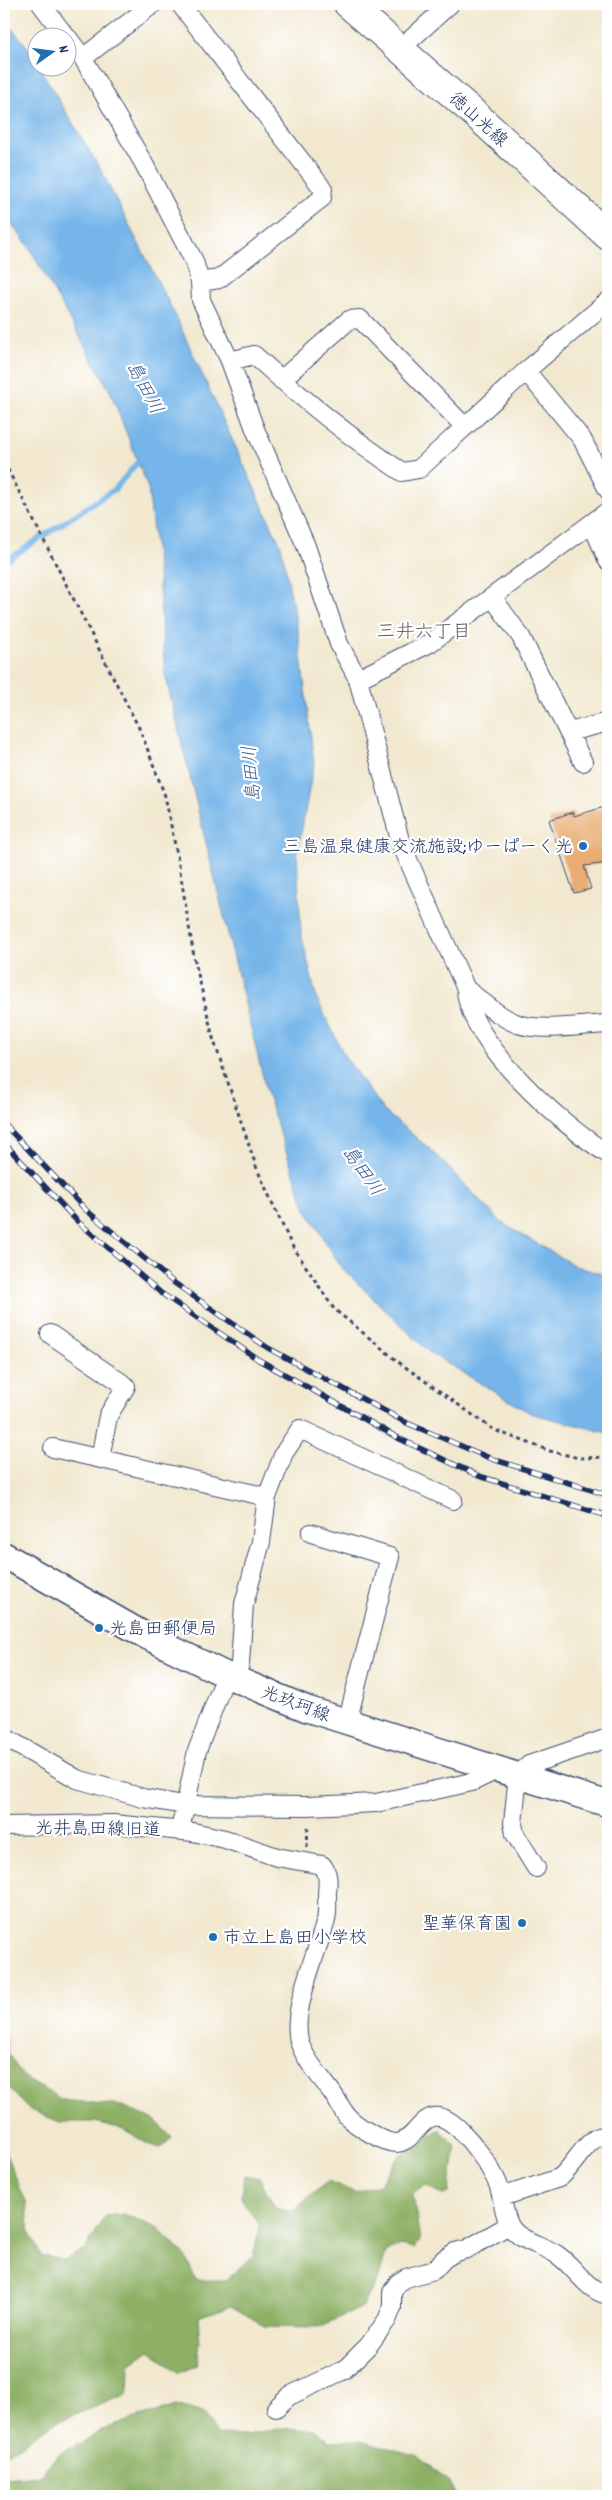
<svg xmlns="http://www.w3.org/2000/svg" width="612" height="2500" viewBox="0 0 612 2500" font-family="Dekko,'Klee One',sans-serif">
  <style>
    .forest { fill: #8db065; stroke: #547062 }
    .water { fill: #74b5e9; stroke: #4872a4 }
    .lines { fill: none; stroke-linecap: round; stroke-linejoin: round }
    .stream { stroke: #74b5e9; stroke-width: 5.5 }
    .building { fill: #e9ac72 }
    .minor-casing { stroke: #3b4b6f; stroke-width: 20 }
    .secondary-casing { stroke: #3b4b6f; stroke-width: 28 }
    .primary-casing { stroke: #3b4b6f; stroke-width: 30 }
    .path { stroke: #3b4b6f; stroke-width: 3; stroke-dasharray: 4 4; stroke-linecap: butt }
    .minor { stroke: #fff; stroke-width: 18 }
    .secondary { stroke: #fff; stroke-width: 25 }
    .primary { stroke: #fff; stroke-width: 28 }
    .rail-casing { stroke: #1b2f5e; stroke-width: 5.5 }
    .rail { stroke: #fff; stroke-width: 4; stroke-dasharray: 11; stroke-linecap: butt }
    .poi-dot { fill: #1f6fb2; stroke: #fff; stroke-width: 2 }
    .labels { text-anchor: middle; stroke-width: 4.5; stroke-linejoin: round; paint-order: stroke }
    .street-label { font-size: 18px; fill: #1b2f5e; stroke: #fff }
    .poi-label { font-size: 18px; fill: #1b2f5e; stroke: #fff; text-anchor: end }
    .water-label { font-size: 19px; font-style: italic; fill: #3a5e8f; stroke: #fff }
    .neighbourhood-label { font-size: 19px; fill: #635b65; stroke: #fff }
  </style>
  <rect width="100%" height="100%" fill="#fff"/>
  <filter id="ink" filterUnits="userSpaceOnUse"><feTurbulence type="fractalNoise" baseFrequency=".02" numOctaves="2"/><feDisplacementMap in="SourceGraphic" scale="10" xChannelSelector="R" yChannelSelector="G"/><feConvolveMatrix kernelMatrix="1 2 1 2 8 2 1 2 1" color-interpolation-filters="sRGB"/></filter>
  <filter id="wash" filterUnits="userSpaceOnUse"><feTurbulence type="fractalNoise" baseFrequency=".0096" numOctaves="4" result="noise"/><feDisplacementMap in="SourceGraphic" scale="20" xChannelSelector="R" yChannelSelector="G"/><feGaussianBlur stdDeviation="1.12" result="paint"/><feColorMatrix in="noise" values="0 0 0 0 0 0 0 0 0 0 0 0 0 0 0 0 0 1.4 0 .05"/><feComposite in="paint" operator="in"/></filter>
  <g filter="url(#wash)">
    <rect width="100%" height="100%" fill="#f1e8cf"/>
    <!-- forest -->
    <path class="forest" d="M4 2034 9 2055 24 2078 63 2100 123 2106 156 2121 172 2138 160 2148 146 2143 123 2129 95 2122H60L30 2110 4 2084Z
      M440 2129 456 2145 449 2193 442 2195 426 2185 413 2194 420 2241 415 2248 400 2245 386 2253 379 2278 361 2308 319 2327 265 2326 231 2306 198 2317 200 2342 197 2365 179 2373 150 2350 129 2365 128 2394 59 2421 4 2455V2150L26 2202 30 2234 41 2256 64 2260 86 2248 106 2216 124 2214 157 2228 184 2254 196 2280H226L253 2256 260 2226 241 2198 244 2175 260 2178 275 2208 293 2211 328 2181 355 2192 379 2185 399 2156Z
      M176 2405 204 2413 217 2435 246 2436 277 2428 316 2430 329 2441 360 2440 418 2456 450 2482 456 2496H4V2478L39 2475 60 2454 110 2427Z"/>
    <!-- water -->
    <path class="water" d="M4 19 26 45 102 172 175 315 281 546 298 631 314 763 297 855 301 933 316 997 345 1057 383 1110 431 1150 502 1223 575 1266 608 1276V1433L530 1413 429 1352 341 1267 306 1209 268 1098 165 674 158 572 148 488 110 391 29 247 4 214Z"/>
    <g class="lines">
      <!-- stream -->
      <path class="stream" d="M4 562 115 489 142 457"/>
    </g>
    <g id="blocks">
      <!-- building -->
      <path class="building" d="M608 806V863L584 866 591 889 574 893 549 820 573 812 574 816Z"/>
    </g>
  </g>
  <g filter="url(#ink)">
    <use href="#blocks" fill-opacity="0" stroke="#3b4b6f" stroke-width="1"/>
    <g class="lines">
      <defs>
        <path id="minor" d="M41 4 67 38
          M180 4 323 189 322 198 219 279 200 282
          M68 38 83 58 144 164 194 261 200 282 201 300 230 361 255 429 306 546 339 644 358 679 401 844 466 989C468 1043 564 1127 608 1154
          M400 49 450 4
          M83 58 153 4
          M230 361 254 355C301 398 349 437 402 472L419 469 526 371 608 301
          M526 371 582 439 608 490
          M281 380 349 320 360 319 465 427
          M592 524 608 561
          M493 598 521 637 583 762
          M358 679 430 643 608 511
          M569 732 608 722
          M466 989C482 1001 499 1017 518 1024 542 1032 583 1025 608 1024
          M50 1334 126 1386 108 1416 100 1459
          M53 1448 267 1497
          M311 1533 390 1557 347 1722
          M235 1679 240 1664 244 1604 261 1542 267 1497 284 1453 300 1429 453 1500
          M4 1737 77 1779 143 1798 184 1805 308 1806 376 1803 472 1782 499 1769
          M4 1826 113 1824 193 1832 225 1839 277 1857 322 1865C329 1874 328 1882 327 1893 327 1902 328 1911 326 1920 318 1951 289 2013 300 2044 307 2063 322 2078 333 2094 338 2101 342 2110 347 2116 356 2126 384 2143 396 2143 420 2142 423 2095 459 2129 473 2143 490 2165 498 2184 503 2197 503 2212 509 2224 517 2241 541 2244 556 2254 575 2266 585 2290 608 2295
          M180 1830 197 1751 226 1675
          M536 1868 515 1834 513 1823 518 1775 529 1765 608 1738
          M502 2197 559 2178C573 2169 591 2128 608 2138
          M276 2408 289 2396 344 2370 369 2345 387 2320 392 2308V2292L398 2283 406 2278 434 2270 444 2259 455 2252 467 2249 509 2225"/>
        <path id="secondary" d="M4 1555 146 1636 226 1675 307 1709 608 1804"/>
        <path id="primary" d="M348 4 475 114 608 236"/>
      </defs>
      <!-- minor casing -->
      <use href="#minor" class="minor-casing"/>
      <!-- secondary casing -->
      <use href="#secondary" class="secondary-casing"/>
      <!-- primary casing -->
      <use href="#primary" class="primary-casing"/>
      <!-- path -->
      <path class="path" d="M4 462 141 732 165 796 179 865 194 957 213 1038 257 1169 291 1244 334 1309 401 1364 494 1430 550 1451 579 1458 608 1457
        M307 1847 308 1823"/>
      <!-- minor -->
      <use href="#minor" class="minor"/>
      <!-- secondary -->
      <use href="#secondary" class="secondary"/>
      <!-- primary -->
      <use href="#primary" class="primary"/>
      <defs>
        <path id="rail" d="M4 1124 86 1210 173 1282 268 1348 407 1423 492 1459 608 1495
          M4 1143 77 1221 161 1293 259 1360 400 1439 479 1476 608 1516"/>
      </defs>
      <!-- rail casing -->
      <use href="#rail" class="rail-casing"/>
      <!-- rail -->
      <use href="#rail" class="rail"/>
    </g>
  </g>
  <!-- markers -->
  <g class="poi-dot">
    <circle cx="583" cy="846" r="5"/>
    <circle cx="99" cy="1628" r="5"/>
    <circle cx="522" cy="1923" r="5"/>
    <circle cx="213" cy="1937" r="5"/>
  </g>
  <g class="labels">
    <!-- street labels -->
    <g class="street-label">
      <text transform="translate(479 119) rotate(42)" y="6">徳山光線</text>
      <text transform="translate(296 1703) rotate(21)" y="6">光玖珂線</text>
      <text transform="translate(98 1828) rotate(1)" y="6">光井島田線旧道</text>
    </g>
    <!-- poi labels -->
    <g class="poi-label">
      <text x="573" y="852">三島温泉健康交流施設;ゆーぱーく光</text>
      <text x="109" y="1634" text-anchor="start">光島田郵便局</text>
      <text x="512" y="1929">聖華保育園</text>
      <text x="223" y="1943" text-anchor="start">市立上島田小学校</text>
    </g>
    <!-- water labels -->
    <g class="water-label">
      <text transform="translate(146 387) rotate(62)" y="7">島田川</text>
      <text transform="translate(250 774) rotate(-95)" y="7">島田川</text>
      <text transform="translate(364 1170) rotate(55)" y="7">島田川</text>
    </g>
    <!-- neighbourhood labels -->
    <g class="neighbourhood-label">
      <text x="424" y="637">三井六丁目</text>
    </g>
  </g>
  <!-- margin -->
  <rect width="612" height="2500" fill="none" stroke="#fff" stroke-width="20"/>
  <!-- north arrow -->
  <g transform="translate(52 52) rotate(76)"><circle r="24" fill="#ffffff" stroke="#a4acbf"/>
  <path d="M0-4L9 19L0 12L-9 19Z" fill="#1f6fb2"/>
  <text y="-8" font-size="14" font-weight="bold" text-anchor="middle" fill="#1b2f5e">N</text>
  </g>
</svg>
